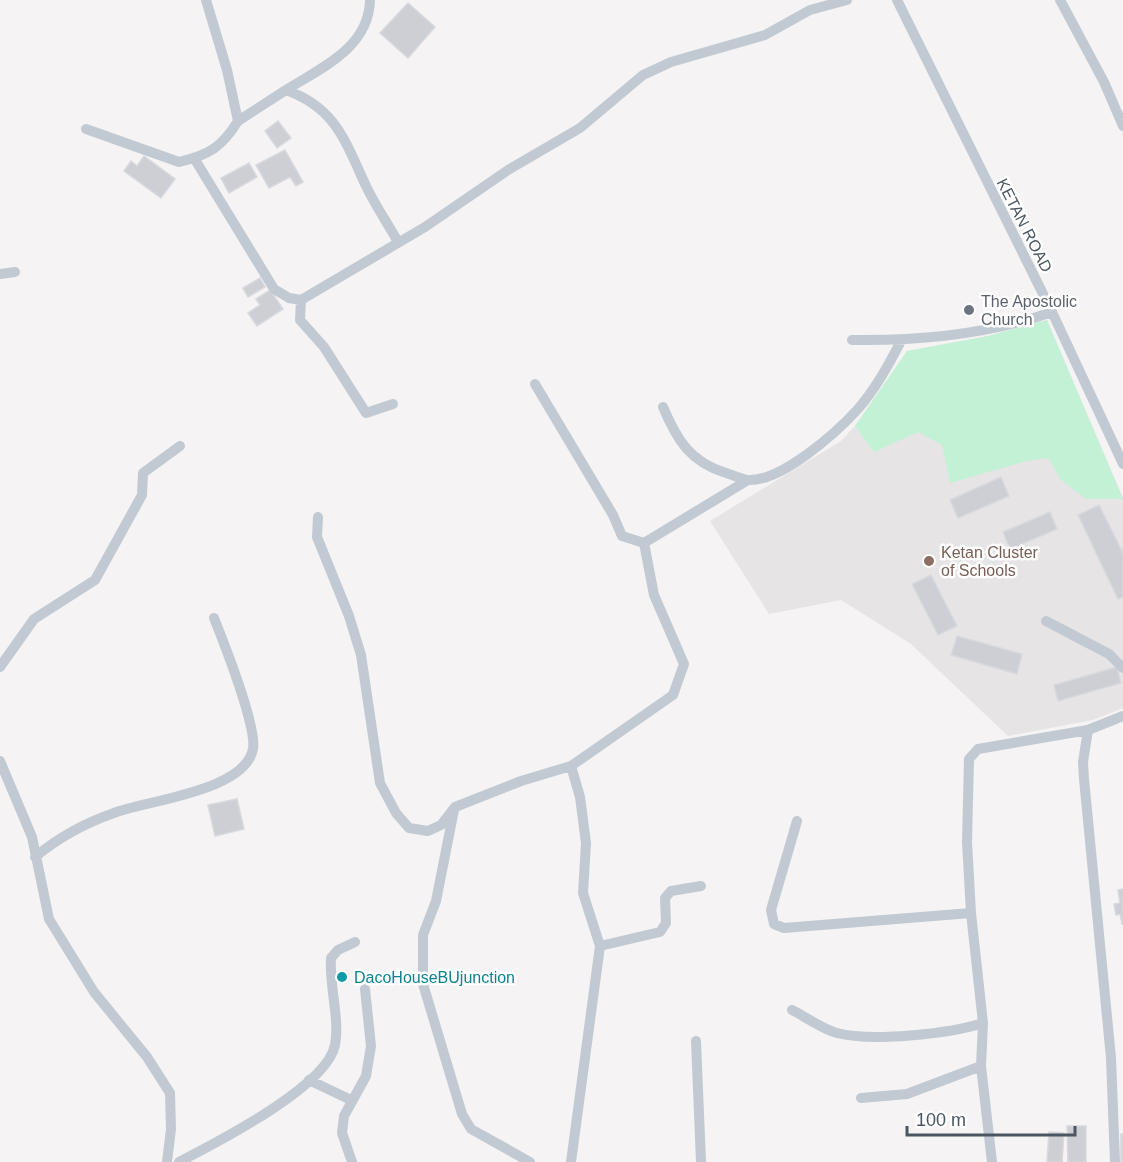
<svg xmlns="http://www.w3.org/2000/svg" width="1123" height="1162" viewBox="0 0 1123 1162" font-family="Helvetica,sans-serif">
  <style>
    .education { fill: #e6e4e5 }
    .green { fill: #c3f1d5 }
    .building { fill: #cdcfd5; stroke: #d7d9de; stroke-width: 1.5 }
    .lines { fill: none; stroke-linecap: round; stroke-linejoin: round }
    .minor { stroke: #c1cad2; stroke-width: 10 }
    .worship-dot { fill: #6b7280; stroke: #fff; stroke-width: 2 }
    .education-dot { fill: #8d6e63; stroke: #fff; stroke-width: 2 }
    .culture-dot { fill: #0f9aa8; stroke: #fff; stroke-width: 2 }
    .labels { text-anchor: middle; stroke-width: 5; stroke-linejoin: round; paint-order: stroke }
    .street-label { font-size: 16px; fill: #4a5661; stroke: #fff }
    .worship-label { font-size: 16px; fill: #5b616d; stroke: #fff; text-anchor: start }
    .education-label { font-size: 16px; fill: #785e54; stroke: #fff; text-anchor: start }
    .culture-label { font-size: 16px; fill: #0d838f; stroke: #fff; text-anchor: start }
  </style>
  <rect width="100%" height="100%" fill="#f5f3f3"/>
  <!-- education -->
  <path class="education" d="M1047 320 1123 498V708L1093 720 1008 736 911 644 841 600 769 614 710 521 841 441 855 426 907 351 988 336Z"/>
  <!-- green -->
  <path class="green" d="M1047 320 1123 499H1086L1061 480 1048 458 1027 461 950 483 942 445 918 432 874 452 855 426 907 351 988 336Z"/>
  <!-- building -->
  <path class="building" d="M408 3 435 27 408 58 380 33Z
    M278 121 291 138 277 148 265 131Z
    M285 150 303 182 296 186 290 177 269 188 256 165Z
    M144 156 175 179 161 198 124 171 131 161 137 166Z
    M249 163 257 177 229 193 221 178Z
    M260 278 265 287 248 297 243 288Z
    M270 290 283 309 257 326 248 313 260 305 256 299Z
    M1001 477 1009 496 958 518 950 500Z
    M1099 505 1123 553V597L1118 599 1078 515Z
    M1050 512 1057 529 1010 549 1003 532Z
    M931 575 957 626 938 635 912 584Z
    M957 636 1022 654 1017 674 951 655Z
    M1117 667 1121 683 1058 701 1054 685Z
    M237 799 244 829 215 836 208 805Z
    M1123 889V924H1122L1120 914 1116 915 1114 904 1120 903 1118 890Z
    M1067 1126H1086V1162H1068Z
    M1049 1132 1064 1133 1062 1162H1047Z
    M1121 1134H1123V1161H1121Z"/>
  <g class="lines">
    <!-- minor -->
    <path class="minor" d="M897 0 1052 312 1123 464
      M1060 0 1104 82 1123 126
      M286 90C321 68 369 48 370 0
      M238 121 286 90C336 108 345 141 366 186 375 205 388 224 398 242
      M86 129 179 162C209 155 222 147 238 121L227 70 206 0
      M194 158 274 289 289 298 301 300 425 227 508 170 580 128 643 75 671 62 765 35 810 10 847 0
      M0 274 15 272
      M301 300 300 320 324 347 366 413 393 404
      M852 340C920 341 987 335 1052 312
      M663 407C677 440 690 462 726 473 733 475 741 479 748 480 781 482 836 433 857 410 875 390 889 364 901 341
      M318 517 317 537 349 616 361 655 380 783 396 813 409 828 428 831 441 825 455 807 521 781 571 766 673 695 684 664 654 595 644 543 622 536 613 515 535 384
      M644 543 748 480
      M1046 621 1109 654 1123 668
      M0 667 34 619 95 580 142 495 143 473 180 446
      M1088 730 1083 762 1084 779 1111 1058 1115 1162
      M0 761 32 837 49 919 94 992 147 1057 170 1093 171 1129 167 1162
      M571 766 580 797 586 843 583 893 600 946 571 1162
      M454 810 436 901 423 935V984L462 1114 471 1129 530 1162
      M797 821 771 910 774 924 784 928 971 913
      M35 857C58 838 85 823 114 813 149 800 245 791 253 749 257 727 224 643 214 618
      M600 946 660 932 666 923 665 898 671 891 701 886
      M792 1010C806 1017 822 1029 837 1033 871 1042 949 1034 983 1023
      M696 1041 701 1162
      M309 1080 351 1100
      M861 1098 907 1094 981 1066
      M179 1162C215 1143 327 1087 335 1045 340 1019 329 986 331 958L338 950 355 942
      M352 1162 342 1133 344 1116 366 1076 371 1046 365 989
      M992 1162 981 1066 983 1023 971 913 967 842 969 759 978 749 1088 730 1123 716"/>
  </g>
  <!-- markers -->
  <circle class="worship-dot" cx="969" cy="310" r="6"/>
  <circle class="education-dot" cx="929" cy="561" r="6"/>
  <circle class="culture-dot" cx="342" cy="977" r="6"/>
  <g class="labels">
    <!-- street labels -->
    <g class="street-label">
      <text transform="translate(1025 225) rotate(63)" y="6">KETAN ROAD</text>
    </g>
    <!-- worship labels -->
    <g class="worship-label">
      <text x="981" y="307">The Apostolic<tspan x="981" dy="18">Church</tspan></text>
    </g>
    <!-- education labels -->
    <g class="education-label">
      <text x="941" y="558">Ketan Cluster<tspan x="941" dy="18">of Schools</tspan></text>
    </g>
    <!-- culture labels -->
    <g class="culture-label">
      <text x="354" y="983">DacoHouseBUjunction</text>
    </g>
  </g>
  <!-- scale -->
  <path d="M907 1126v9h168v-9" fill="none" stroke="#4a5661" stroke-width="3"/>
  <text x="916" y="1126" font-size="18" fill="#4a5661" stroke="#ffffff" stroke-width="4.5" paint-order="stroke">100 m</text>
</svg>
